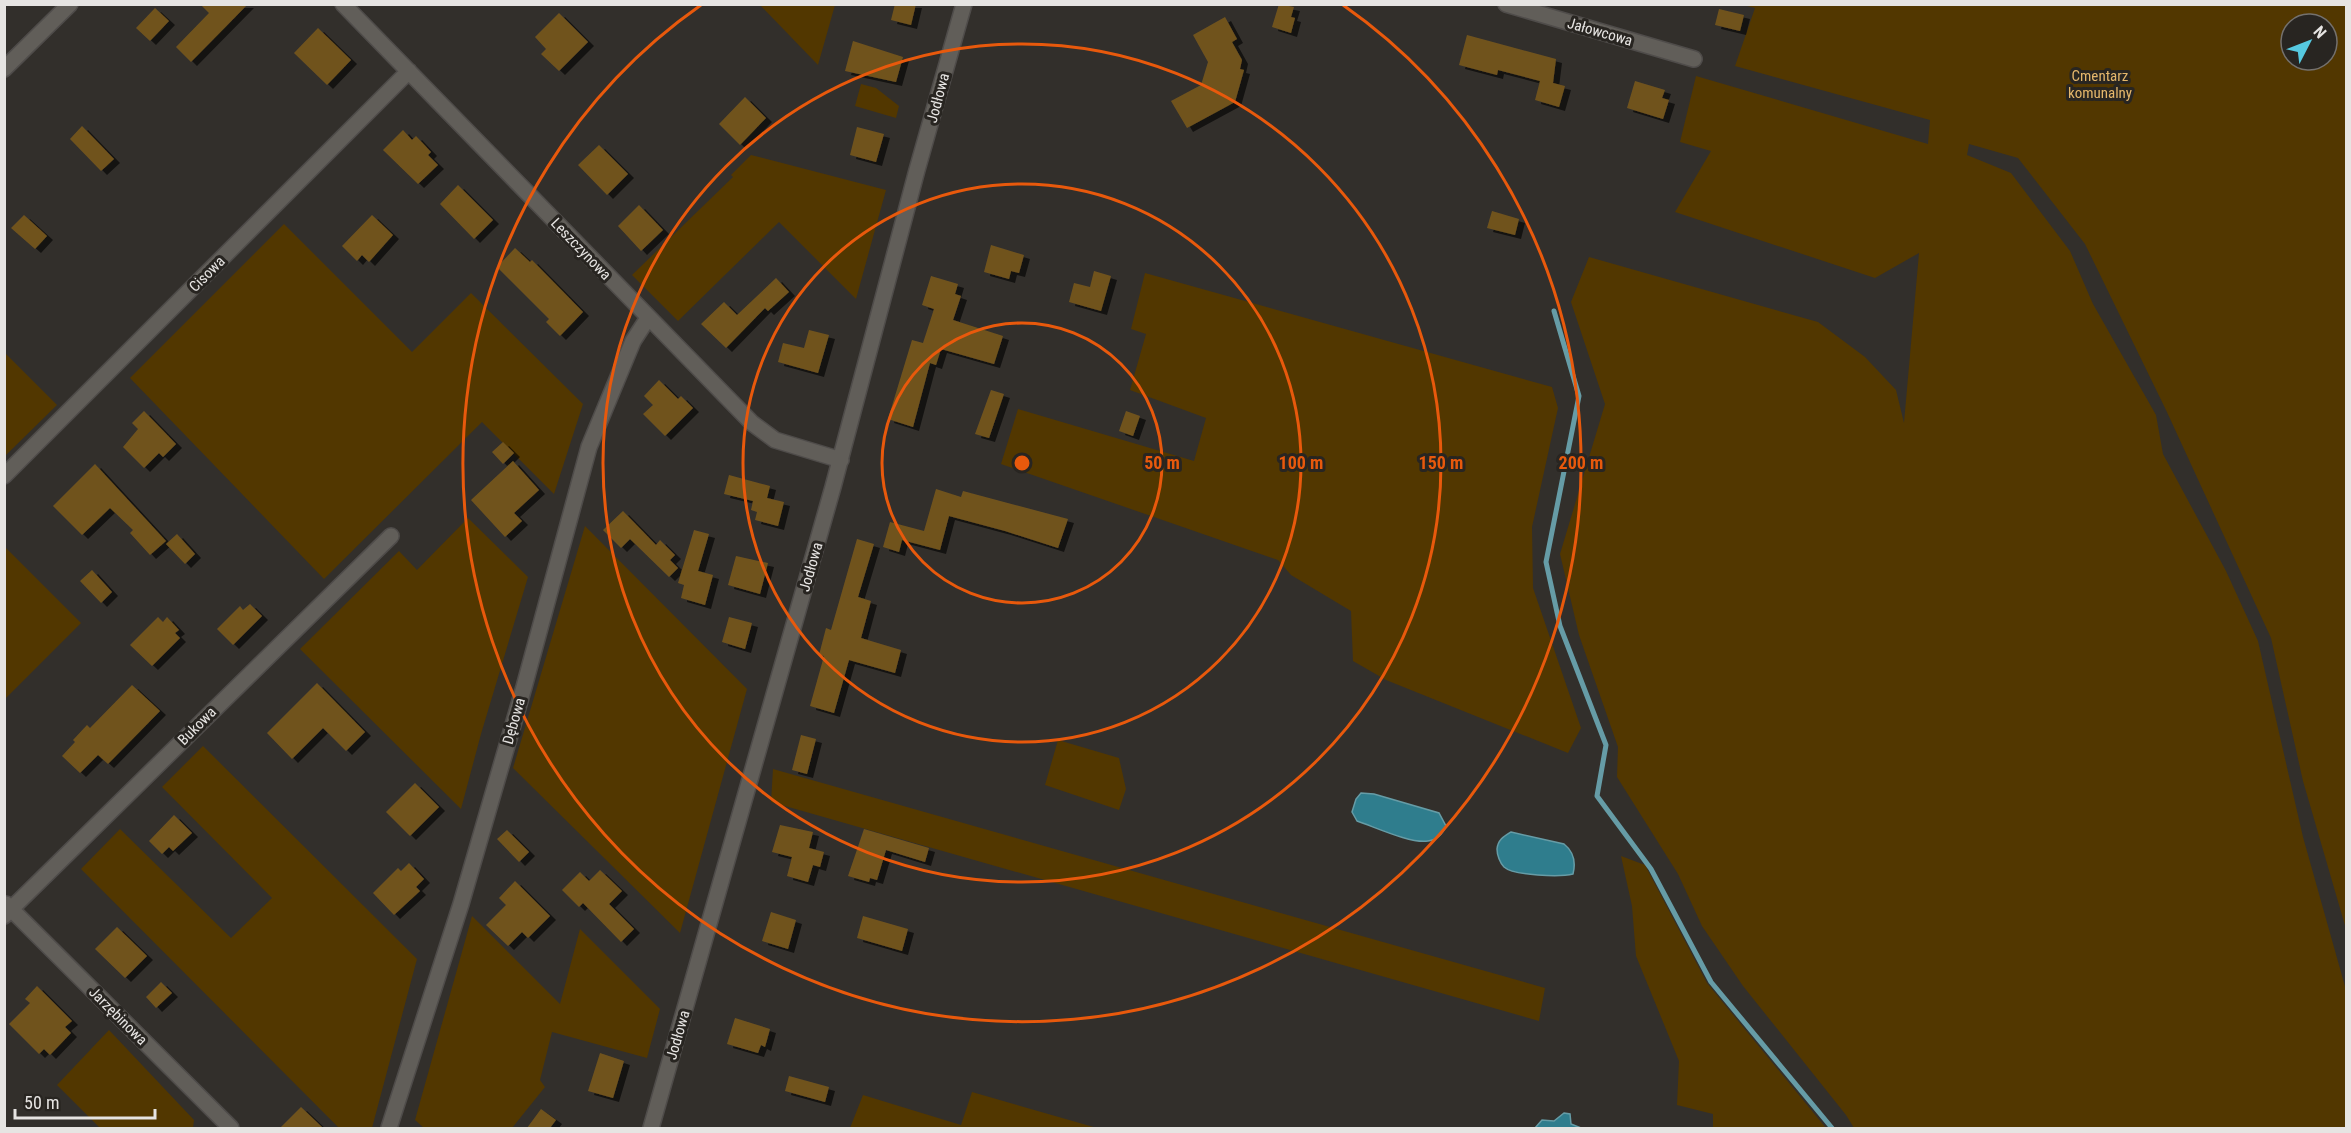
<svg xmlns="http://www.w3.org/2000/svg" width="2351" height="1133" viewBox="0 0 2351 1133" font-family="'Roboto Condensed',sans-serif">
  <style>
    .green { fill: #523700; fill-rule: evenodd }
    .water { fill: #2f7d8d; stroke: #669ca6; stroke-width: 1.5 }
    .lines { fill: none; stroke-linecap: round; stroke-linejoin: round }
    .stream { stroke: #669ca6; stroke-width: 5 }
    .building { fill: #70531f; filter: url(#shadow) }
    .minor-casing { stroke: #4f4c4a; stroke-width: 18 }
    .minor { stroke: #615e59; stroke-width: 15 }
    .ring { fill: none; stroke: #e8590c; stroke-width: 3 }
    .labels { text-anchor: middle; stroke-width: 6; stroke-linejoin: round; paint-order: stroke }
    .street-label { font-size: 15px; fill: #e6e4e2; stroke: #282521 }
    .park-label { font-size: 15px; fill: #e5b76b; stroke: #282521 }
    .centre { fill: #e8590c; stroke: #282521; stroke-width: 3 }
    .ring-label { font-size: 18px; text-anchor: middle; font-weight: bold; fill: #e8590c; stroke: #282521; stroke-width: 6; stroke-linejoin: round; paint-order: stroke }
  </style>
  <defs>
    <filter id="shadow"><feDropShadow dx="6" dy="4" stdDeviation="0" flood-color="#0009"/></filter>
  </defs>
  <rect width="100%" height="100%" fill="#322f2b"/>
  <!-- green -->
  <path class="green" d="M760 5H835L818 65Z
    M1743 5H2346V929L2303 781 2271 638 2166 410 2085 244 2018 158 1969 144 1967 155 2011 173 2070 251 2093 304 2156 415 2163 454 2226 571 2258 641 2303 837 2346 990V1128H1854L1846 1115 1743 986 1702 926 1678 874 1617 777 1618 747 1579 635 1560 554 1605 404 1571 302 1589 257 1818 322 1865 357 1896 390 1904 423 1919 253 1875 278 1675 212 1711 151 1680 142 1696 76 1928 144 1930 120 1735 66 1755 8ZM2291 24H2327V60H2291Z
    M861 84 876 88 899 106 896 118 855 106Z
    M751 155 886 190 856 299 779 222 678 321 632 275 733 177 731 175Z
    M284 224 412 352 471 293 583 404 554 494 482 422 324 579 130 378Z
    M1145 273 1552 387 1558 408 1532 527 1533 588 1581 728 1568 753 1386 680 1353 661 1351 611 1291 575 1278 560 1001 464 1018 409 1194 461 1206 418 1130 390 1146 334 1131 329Z
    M5 353 57 405 5 456Z
    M468 518 528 577 481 734 461 809 300 649 399 551 417 570Z
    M585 526 747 689 680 933 513 768Z
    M5 547 81 623 5 699Z
    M1058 740 1119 758 1126 789 1119 810 1045 785Z
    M203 746 417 959 372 1128H339L81 869 120 829 231 938 272 898 162 787Z
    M773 769 1545 988 1539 1021 771 802Z
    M1621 856 1645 865 1707 983 1826 1128H1713V1114L1677 1105 1679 1061 1636 956 1632 906Z
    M472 916 560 1004 580 929 660 1009 647 1058 552 1032 540 1080 545 1087 512 1128H424L415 1120Z
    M109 1030 194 1120 193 1128H100L57 1085Z
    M972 1092 1097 1128H850L863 1095 961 1125Z"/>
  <!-- water -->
  <path class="water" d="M1361 793 1374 794 1439 813 1446 826C1443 833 1437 840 1428 841 1411 844 1375 827 1357 821L1352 812 1356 799Z
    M1511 832 1564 844C1574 852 1576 862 1573 874 1561 877 1514 876 1504 867 1500 863 1497 855 1497 849 1498 840 1503 837 1511 832Z
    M1564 1113 1570 1114 1571 1124 1581 1128H1535L1542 1120 1554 1121Z"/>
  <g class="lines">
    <!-- stream -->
    <path class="stream" d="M1554 311 1579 396 1546 562 1560 626 1606 745 1597 796 1651 869 1711 982 1832 1128"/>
  </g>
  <!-- building -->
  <path class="building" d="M200 4H248L191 62 176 47 209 13Z
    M895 4H916L911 25 891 20Z
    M1279 4 1294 7 1291 17 1295 18 1291 33 1272 27Z
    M155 8 169 21 150 41 136 28Z
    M1719 9 1744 15 1740 31 1715 25Z
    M559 13 588 42 559 71 541 54 546 49 535 37Z
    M1225 17 1237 39 1232 42 1242 60 1240 69 1244 70 1235 102 1187 128 1171 101 1201 85 1208 62 1193 35Z
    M318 28 351 60 327 85 294 53Z
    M1467 35 1556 59 1553 83 1565 86 1559 107 1535 100 1540 81 1498 70 1497 75 1459 65Z
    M853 41 903 57 896 82 845 71Z
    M1635 81 1665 90 1662 98 1669 100 1663 119 1627 108Z
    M745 97 766 118 740 145 719 124Z
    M82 126 114 159 101 171 70 139Z
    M857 127 884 134 876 162 850 155Z
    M403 130 412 140 416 136 431 152 428 155 438 165 418 184 383 150Z
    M599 145 628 174 607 195 578 165Z
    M458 185 493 220 474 239 440 204Z
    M639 205 663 230 641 251 618 226Z
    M1492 211 1519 219 1515 235 1487 228Z
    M24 215 47 236 35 249 11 228Z
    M372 215 393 235 369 262 362 255 357 261 342 246Z
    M991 245 1024 255 1019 273 1011 271 1009 279 984 272Z
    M515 248 530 262 532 260 583 312 560 336 546 322 549 319 497 267Z
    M1094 271 1111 276 1101 311 1069 302 1074 283 1090 287Z
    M931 276 958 284 955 294 961 296 953 320 1003 336 994 364 941 349 936 365 930 363 913 427 888 419 912 340 923 343 934 309 922 305Z
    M776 278 789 292 768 311 765 308 726 348 701 324 724 302 737 315Z
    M809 330 829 335 818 373 778 362 783 343 804 348Z
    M659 380 678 399 681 396 693 408 665 436 643 414 653 405 644 396Z
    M991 390 1004 394 989 438 975 434Z
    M144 411 176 444 163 457 159 453 144 468 123 447 138 429 132 423Z
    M1126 411 1140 416 1133 436 1119 431Z
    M503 442 514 453 503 464 492 452Z
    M513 461 539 490 514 513 522 521 505 537 471 500Z
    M95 464 166 541 150 555 130 533 133 530 110 508 82 535 53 506Z
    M729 475 770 486 767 498 784 502 778 526 755 520 757 512 751 510 753 501 724 494Z
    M936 489 961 497 963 491 1068 519 1058 548 1005 531 949 516 940 550 902 540 899 552 883 547 890 522 924 531Z
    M623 511 656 545 660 540 675 555 670 560 678 568 669 577 630 539 621 548 603 530Z
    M694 530 709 534 698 571 713 575 705 605 681 598 684 585 678 583Z
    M177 534 195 554 185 564 166 544Z
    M857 539 874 544 858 597 871 601 861 638 901 650 895 673 849 660 834 713 810 706 824 656 819 655 826 628 831 630Z
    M736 556 768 563 760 594 728 585Z
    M92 570 112 592 101 603 80 581Z
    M250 604 262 616 233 645 217 629 240 606 243 610Z
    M158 617 163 622 167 617 179 630 175 633 180 638 152 666 130 645Z
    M729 617 752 623 745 649 722 642Z
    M317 683 365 732 346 751 323 728 292 759 267 733Z
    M132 685 160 711 108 764 98 755 80 773 62 756 75 742 73 740 87 725 90 728Z
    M801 735 816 739 807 774 792 770Z
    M415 783 439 807 410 836 386 812Z
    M174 815 192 833 173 851 169 847 162 854 149 841Z
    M780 825 813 832 809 848 824 852 820 867 813 865 808 882 787 876 792 857 772 852Z
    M864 829 929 848 925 862 886 850 877 880 870 878 869 882 848 876Z
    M507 830 529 852 519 862 497 839Z
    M409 863 424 879 416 887 420 891 394 915 373 893 398 868 401 871Z
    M600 870 622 891 609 904 634 929 621 942 583 903 579 907 562 890 580 872 589 881Z
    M515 881 550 916 528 938 522 932 508 946 486 925 506 905 499 898Z
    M771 912 796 920 788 949 762 941Z
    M863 916 908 929 902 951 857 938Z
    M117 927 147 956 125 978 95 949Z
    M161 982 172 993 156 1008 146 997Z
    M37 986 72 1021 65 1027 71 1033 50 1055 44 1049 39 1054 9 1024 30 1003 25 999Z
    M735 1018 770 1029 765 1047 761 1045 758 1053 727 1044Z
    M600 1053 624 1061 613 1098 588 1091Z
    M789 1076 829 1087 825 1102 785 1091Z
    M301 1107 323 1128H280Z
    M541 1109 556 1120 550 1128H527Z"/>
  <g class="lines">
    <defs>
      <path id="minor" d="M343 4 752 423 775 440 841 460
        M1506 4 1694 59
        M4 69 70 4
        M4 476 409 71
        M6 904 231 1128
        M4 916 391 536
        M389 1128 461 904 524 687 589 447 633 341 648 318
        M651 1128 833 487 917 170 964 4"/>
    </defs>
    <!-- minor casing -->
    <use href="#minor" class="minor-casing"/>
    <!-- minor -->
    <use href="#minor" class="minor"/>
  </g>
  <!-- distance rings -->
  <g class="ring">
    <circle cx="1022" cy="463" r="140"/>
    <circle cx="1022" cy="463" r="279"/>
    <circle cx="1022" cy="463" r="419"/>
    <path d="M1343 5A559 559 0 1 1 701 5"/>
  </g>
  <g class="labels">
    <!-- street labels -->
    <g class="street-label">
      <text transform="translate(1600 32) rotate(16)" y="5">Jałowcowa</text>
      <text transform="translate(938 98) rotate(-75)" y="5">Jodłowa</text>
      <text transform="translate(581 249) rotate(46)" y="5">Leszczynowa</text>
      <text transform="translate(207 274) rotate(-45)" y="5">Cisowa</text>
      <text transform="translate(811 567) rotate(-74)" y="5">Jodłowa</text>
      <text transform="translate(514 721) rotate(-74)" y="5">Dębowa</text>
      <text transform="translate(197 726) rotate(-45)" y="5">Bukowa</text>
      <text transform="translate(118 1016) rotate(45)" y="5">Jarzębinowa</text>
      <text transform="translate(678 1035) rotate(-74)" y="5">Jodłowa</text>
    </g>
    <!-- park labels -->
    <g class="park-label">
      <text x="2100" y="81">Cmentarz<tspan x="2100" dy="17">komunalny</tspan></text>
    </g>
  </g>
  <circle cx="1022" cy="463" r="9" class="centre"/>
  <g class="ring-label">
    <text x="1162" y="469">50 m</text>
    <text x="1301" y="469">100 m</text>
    <text x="1441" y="469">150 m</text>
    <text x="1581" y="469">200 m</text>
  </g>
  <!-- border -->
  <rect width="2351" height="1133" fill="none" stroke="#e6e4e2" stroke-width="12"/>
  <!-- north arrow -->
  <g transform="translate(2309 42) rotate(48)"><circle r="28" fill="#282521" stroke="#74716e" stroke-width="1.5"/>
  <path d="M0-4.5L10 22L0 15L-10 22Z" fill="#56c9e0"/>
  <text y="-9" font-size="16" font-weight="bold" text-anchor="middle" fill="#e6e4e2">N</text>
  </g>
  <!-- scale -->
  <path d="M15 1109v9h140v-9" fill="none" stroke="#e6e4e2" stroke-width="3"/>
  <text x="24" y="1109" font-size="18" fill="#e6e4e2" stroke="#282521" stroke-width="4.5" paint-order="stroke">50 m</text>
</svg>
